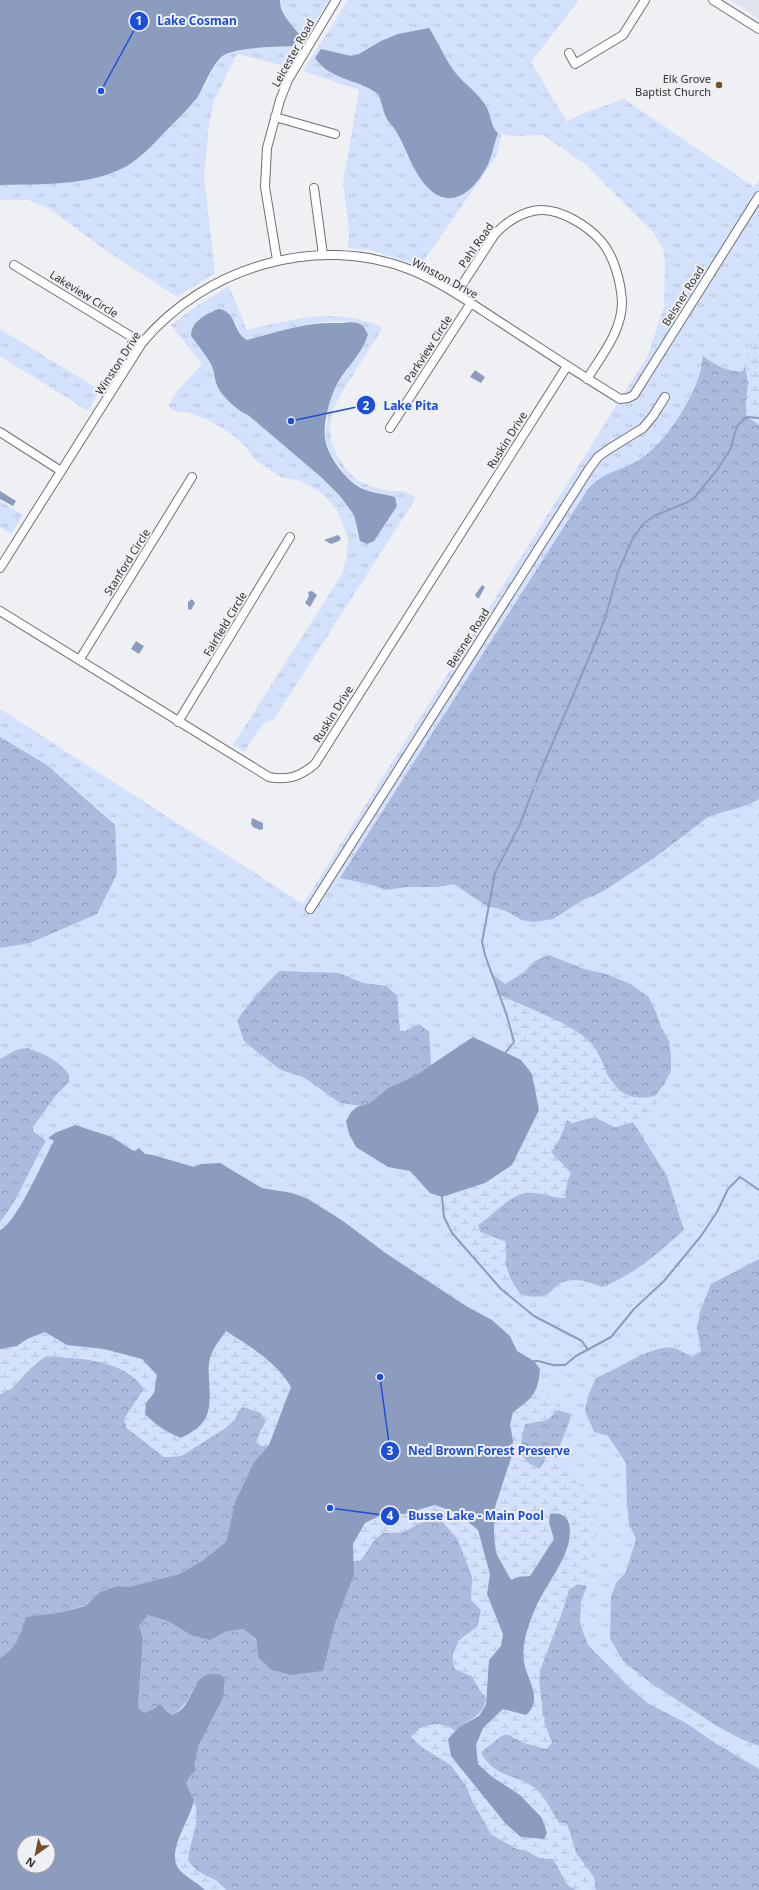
<svg xmlns="http://www.w3.org/2000/svg" width="759" height="1890" viewBox="0 0 759 1890" font-family="'Noto Sans',sans-serif">
  <style>
    .built { fill: #dfe3ee }
    .grass { fill: url(#grass-tufts); fill-rule: evenodd }
    .forest { fill: url(#forest-crowns) }
    .wetland { fill: url(#wetland-marsh) }
    .water { fill: #8c9cbe; fill-rule: evenodd }
    .lines { fill: none; stroke-linecap: round; stroke-linejoin: round }
    .stream { stroke: #8c9cbe; stroke-width: 2 }
    .minor-casing { stroke: #6e7073; stroke-width: 10 }
    .minor { stroke: #fff; stroke-width: 8 }
    .poi-dot { fill: #724f28; stroke: #eff0f4; stroke-width: 1.5 }
    .labels { text-anchor: middle; stroke-width: 4; stroke-linejoin: round; paint-order: stroke }
    .street-label { font-size: 11px; fill: #2f3031; stroke: #eff0f4 }
    .poi-label { font-size: 11px; fill: #2f3031; stroke: #eff0f4; text-anchor: end }
    .leader { fill: none; stroke: #1d4ed8; stroke-width: 1.5 }
    .callout-dot { fill: #1d4ed8; stroke: #eff0f4; stroke-width: 1.5 }
    .mark-label { font-size: 12px; text-anchor: middle; font-weight: bold; fill: #fff }
    .callout-label { font-size: 12px; text-anchor: middle; font-weight: bold; fill: #1d4ed8; stroke: #eff0f4; stroke-width: 4; stroke-linejoin: round; paint-order: stroke }
  </style>
  <defs>
    <pattern id="grass-tufts" width="24" height="20" patternUnits="userSpaceOnUse"><rect width="24" height="20" fill="#d4e1fc"/><path d="M3 7l-1-3M5 7V3M7 7l1-3M15 17l-1-3M17 17v-4M19 17l1-3" fill="none" stroke="#b6c1d8"/></pattern>
    <pattern id="forest-crowns" width="20" height="18" patternUnits="userSpaceOnUse"><rect width="20" height="18" fill="#abbbde"/><path d="M2 6a3 3 0 1 1 6 0M12 15a3 3 0 1 1 6 0" fill="none" stroke="#8c98b5"/></pattern>
    <pattern id="wetland-marsh" width="20" height="14" patternUnits="userSpaceOnUse"><rect width="20" height="14" fill="#d4e1fc"/><path d="M1 5h8M5 5V1M11 12h8M15 12V8" fill="none" stroke="#b6c1d8"/></pattern>
  </defs>
  <rect width="100%" height="100%" fill="#eff0f4"/>
  <!-- built -->
  <path class="built" d="M730 0H759V19Z"/>
  <!-- grass -->
  <path class="grass" d="M280 0H330L284 66 237 54 214 101 209 124 204 176 215 273 177 297 101 247 50 209 28 200H0V185L74 181 111 174 141 157 183 114 206 84 218 59 224 55 250 48 293 46 300 35C292 25 279 13 280 0Z
    M348 0H579L531 62 567 122 581 114 624 99 754 187 759 180V1890H0V709L303 904 648 355 664 306 665 263 663 248 653 232 585 164 543 135 512 136 502 134 496 157 420 266 370 250 348 248 349 230 343 182 359 90 303 71ZM24 1842H48V1866H24Z
    M229 286 247 330C296 319 331 307 380 326L381 331 340 395 333 410 330 425 331 440 336 454 346 469 357 480 372 487 389 491H404L416 498 274 719 263 724 244 752 233 745 342 574 346 559 348 541 344 526 336 509 322 493 301 481 281 477 255 460 245 446 229 432 208 420 187 412H176L168 406 177 391 202 364 171 325 191 310ZM212 311 236 323 242 338 247 340C284 330 319 317 358 323L365 343 336 385 328 409 325 440 329 451 347 477 364 489 388 495 397 506 378 535H357L354 515 340 496 322 478 248 415C239 412 220 395 217 385 214 378 215 373 211 364 205 354 198 345 191 336L193 327Z
    M0 329 100 390 88 411 0 356Z
    M0 501 23 515 11 534 0 527Z"/>
  <!-- forest -->
  <path class="forest" d="M703 355C710 363 732 374 743 371L745 365 748 383 746 409 747 417 759 424V799C744 809 724 810 708 817L654 858 602 892 583 900 553 919 534 922 522 920 508 912 497 908 488 907 454 884 436 887H406L386 890 372 885 340 878 588 489C605 470 623 471 642 458 666 442 692 400 700 373 702 367 702 361 703 355Z
    M0 737 47 765 115 825 117 874 97 914 30 943 0 948Z
    M549 955 584 969 607 974 628 983 648 996 656 1012 661 1027 669 1041 671 1055V1071L665 1083 655 1096 642 1099 629 1096 619 1090 606 1074 601 1059 564 1024 500 995 493 975 505 984 523 973 535 961Z
    M279 971 339 973 363 983 386 986 397 995 400 1031H405L419 1024 429 1032 431 1065 416 1075 388 1088 370 1103 361 1106 340 1103 308 1080 300 1076 281 1070 251 1047 244 1041 237 1020 257 994Z
    M27 1048C44 1054 59 1060 69 1075V1082L57 1094 33 1127V1131L46 1141C29 1168 20 1198 0 1222V1059L16 1050Z
    M594 1117 615 1127 633 1122 667 1176 684 1230C658 1253 634 1275 602 1287 588 1282 574 1276 559 1284 556 1286 553 1290 550 1292 542 1299 529 1297 520 1294 515 1286 509 1278 507 1268 505 1260 507 1251 506 1242L480 1232 478 1225C492 1216 509 1196 525 1193 537 1190 552 1198 565 1198 568 1177 564 1168 551 1152L559 1140 567 1120 572 1123Z
    M759 1259V1746L741 1739 717 1726 651 1683 624 1662 610 1639 611 1597 616 1583 626 1572 636 1539 629 1524 627 1504 626 1463 608 1436 594 1432 585 1411 588 1396 596 1378C618 1370 656 1341 677 1349 682 1351 687 1354 691 1357L701 1351 697 1328 700 1311 711 1284Z
    M46 1356C80 1359 123 1358 144 1389L124 1419 127 1428 164 1457 181 1456 236 1418 238 1411 243 1407 261 1413 266 1421 260 1432 261 1446 269 1445 254 1462 235 1502 226 1542 202 1561 179 1574 129 1587 117 1586 100 1592 85 1605 63 1612 27 1617C21 1634 16 1649 0 1658V1394L11 1389 32 1367Z
    M558 1410 571 1414C568 1430 559 1442 557 1458L550 1455 545 1458 543 1465 540 1469C516 1460 519 1445 525 1424L547 1420Z
    M435 1520 443 1522 458 1540 472 1576 481 1610 478 1626 458 1641 461 1672 472 1676 479 1689 486 1698C484 1717 467 1719 455 1731 445 1723 429 1724 418 1729L423 1748 451 1765 467 1787 471 1798 491 1834 517 1849 525 1850 540 1858 553 1859 567 1884 576 1890H226L217 1881 197 1871 188 1861 189 1851 196 1824 194 1800 186 1784C191 1771 194 1758 199 1746 208 1722 224 1707 225 1680L195 1684C189 1698 185 1707 172 1715 163 1710 154 1709 144 1713L138 1707 143 1638 139 1626 147 1615 225 1632 243 1629 256 1640 258 1657 307 1672 323 1671 335 1624 354 1575 353 1561 361 1560 375 1539 383 1533 403 1532 424 1521Z
    M578 1584 587 1586 581 1602 580 1623 588 1645 629 1687 649 1704 686 1723 712 1741 759 1769V1890H594L596 1889 576 1853 567 1824 559 1823C553 1814 544 1796 536 1789 517 1774 493 1778 481 1752L501 1736 507 1734 516 1739 545 1719C540 1710 538 1682 540 1670L564 1607 569 1589Z"/>
  <!-- wetland -->
  <path class="wetland" d="M754 342H759V425L747 417C745 407 747 396 748 385 748 367 742 359 754 342Z
    M500 995C528 1009 568 1021 590 1042 604 1056 604 1079 620 1091 631 1099 643 1098 655 1096L658 1107 633 1122 615 1127 594 1117 572 1123 567 1120 559 1140 551 1152 571 1173 567 1182 565 1198C552 1198 538 1191 525 1193 509 1195 492 1216 478 1225L480 1232 506 1242V1267L510 1278 520 1294 513 1299 501 1289 452 1233 444 1217 442 1197 484 1183 521 1060 506 1052 514 1042Z
    M226 1331C249 1348 276 1362 291 1387L269 1445 261 1446 256 1441 266 1421 261 1413 243 1407 238 1411 236 1418 226 1428 181 1456 164 1457 127 1428 124 1419 144 1389C123 1358 80 1359 46 1356L32 1367 11 1389 0 1394V1349L17 1346 27 1339 45 1332 67 1345 104 1349 142 1359 158 1375 154 1393 146 1403 210 1398C209 1366 206 1358 226 1331Z
    M538 1387 551 1399 558 1410 547 1420 525 1424C519 1445 516 1460 539 1469L543 1465 545 1458 550 1455C565 1462 571 1473 579 1486 582 1490 587 1493 589 1498 597 1514 593 1569 587 1586L578 1584 569 1589 561 1615 540 1670 539 1681 542 1704 541 1713 552 1743 546 1749 524 1743 507 1734 501 1736 481 1752C492 1778 517 1774 536 1789 544 1795 553 1814 559 1823L567 1824 576 1853 594 1877 596 1889 594 1890C559 1890 570 1883 553 1859L540 1858 525 1850 517 1849 491 1834 471 1798 467 1787 451 1765 423 1748 411 1737C422 1724 441 1719 455 1731L448 1739 451 1756 505 1823 521 1837 538 1839 520 1795 491 1776 478 1764 476 1745 483 1727 503 1709 526 1715C527 1703 531 1690 530 1678 530 1670 523 1661 523 1649 524 1620 553 1577 566 1551L549 1523 554 1539 530 1576H520L511 1580 496 1554 494 1534V1510L512 1456 510 1425 513 1412 526 1403Z
    M435 1505 457 1513 478 1530 486 1557 490 1574 487 1594 503 1634 501 1646 489 1660 486 1698 479 1689 472 1676 455 1669C447 1646 463 1640 478 1626L481 1610 471 1600 472 1576 458 1540 443 1522 424 1521 403 1532 383 1533 375 1539 361 1560 353 1561V1544L365 1523 385 1513 403 1514Z
    M194 1800C202 1822 189 1840 188 1861L197 1871 217 1881 226 1890C220 1890 209 1890 204 1889 200 1886 197 1882 192 1879 155 1857 189 1831 194 1800Z"/>
  <!-- water -->
  <path class="water" d="M0 0H280C279 13 292 25 300 35L293 46C274 47 241 47 224 55 214 60 204 87 197 98 188 109 178 119 168 129 154 143 143 157 125 167 90 186 40 184 0 185Z
    M429 28C438 42 444 57 454 71 464 84 479 93 487 108 491 115 491 128 498 133 494 143 493 154 488 164 472 197 444 214 420 178 410 163 405 146 396 131 393 126 388 122 386 117 382 109 382 101 378 94 357 78 331 81 315 58L321 49 351 56 359 54 381 41 398 34Z
    M218 309C237 311 233 333 247 340 281 331 303 322 339 323 347 323 356 320 363 326 365 328 366 332 368 334 362 355 345 368 336 386 329 401 323 423 325 439 328 457 347 482 363 489 373 493 385 494 395 497L397 506 378 535 374 541 367 544 360 541 354 515 340 496 322 478 248 415C239 412 220 395 217 385 214 378 215 373 211 364 205 354 198 345 191 336 191 322 206 314 218 309Z
    M475 370 485 377 481 383 470 377Z
    M0 491 16 501 13 506 0 499Z
    M338 535 341 538 339 541 331 544 324 540Z
    M482 585 485 587 479 598H477L475 595Z
    M312 591 317 595 310 607 305 603 309 596 308 592Z
    M192 599 195 603 191 610 188 609V602Z
    M136 641 144 646 139 654 131 649Z
    M252 818 263 823V829L260 830 253 827 251 824Z
    M473 1037 521 1060 532 1074 539 1110 512 1165 485 1183 442 1197 430 1193 410 1171 388 1167 356 1147 349 1134 346 1121 351 1112 357 1107 370 1103 388 1088 416 1075Z
    M75 1125 112 1137 132 1150 135 1151 139 1148 145 1154 153 1155 194 1167 201 1164 220 1163 262 1188 292 1193 308 1199 343 1221 384 1252 466 1306 492 1320 510 1336 517 1351 534 1361 540 1369C538 1393 533 1398 513 1412L510 1425 513 1440 512 1455 494 1510V1534L496 1553 511 1580 518 1577 530 1576 554 1539 549 1523 550 1514C574 1510 572 1535 566 1551 560 1567 549 1582 541 1597 536 1605 533 1614 530 1622 525 1635 522 1648 524 1662 527 1680 544 1699 526 1715L503 1709 483 1728 476 1745 478 1764 491 1776 520 1795 542 1818 547 1833 544 1839 521 1837 505 1823 451 1756 448 1739 459 1727 479 1716 486 1705 489 1660 501 1646 503 1634 487 1594 490 1574 478 1530 457 1513 435 1505 403 1514 385 1513 365 1523 353 1544 354 1575 335 1624 323 1671 291 1675 272 1670 258 1657 256 1639 243 1629 225 1632 210 1640 191 1635 168 1621 148 1615 139 1626 143 1638 138 1707 144 1713 152 1710 160 1704 166 1711 172 1715C176 1713 180 1711 183 1708 195 1694 194 1669 221 1675L225 1680 223 1698 199 1745 194 1764 196 1770 189 1777 186 1784 194 1800C191 1819 165 1852 179 1869 183 1875 199 1884 205 1890H0V1658C16 1649 21 1634 26 1617L63 1612 85 1606 100 1592 117 1586 129 1587 179 1574 202 1561 226 1542 235 1502 254 1462 269 1445 291 1387C277 1362 249 1346 226 1331 219 1341 210 1351 209 1364 208 1369 209 1375 209 1379 211 1410 211 1424 181 1438 166 1432 156 1425 145 1414L146 1403 154 1393 157 1375 142 1359 104 1349 67 1345 45 1332 27 1339 17 1346 0 1349V1230C17 1223 43 1160 54 1141L48 1138 55 1133ZM24 1842H48V1866H24Z"/>
  <g class="lines">
    <!-- stream -->
    <path class="stream" d="M536 782 599 634 606 615 618 572 632 540 643 524 654 516 688 502 695 497 717 470 730 450 737 426 747 417 759 418
      M506 1052 514 1042 507 1016 485 955 482 942 495 873 520 824 533 790
      M442 1197 444 1217 452 1233 501 1289 534 1316 582 1341 588 1350
      M534 1361H538L553 1365H565L576 1356 611 1337 634 1309 664 1281 701 1236 717 1212 728 1189 740 1177 759 1190"/>
    <defs>
      <path id="minor" d="M713 0 759 29
        M569 53 575 64 623 35 645 0
        M275 117 335 134
        M314 188 323 255
        M277 260 265 187 267 148 280 100 288 80 336 0
        M14 265 142 343
        M456 294 495 234C506 222 523 211 540 210 561 209 588 226 601 241 614 256 621 282 622 302 622 331 602 355 587 379
        M390 428 471 303
        M0 432 61 471
        M0 568 142 343C205 267 317 233 411 270 441 282 472 304 500 322 540 348 579 374 620 399L628 398 634 395 759 196
        M0 611 269 777C288 781 301 776 315 764L567 366
        M80 659 192 477
        M178 722 290 537
        M310 909 589 469 598 457 609 449 643 428 653 416 665 397"/>
    </defs>
    <!-- minor casing -->
    <use href="#minor" class="minor-casing"/>
    <!-- minor -->
    <use href="#minor" class="minor"/>
  </g>
  <!-- markers -->
  <circle class="poi-dot" cx="719" cy="85" r="4"/>
  <g class="labels">
    <!-- street labels -->
    <g class="street-label">
      <text transform="translate(293 53) rotate(-61)" y="4">Leicester Road</text>
      <text transform="translate(476 245) rotate(-55)" y="4">Pahl Road</text>
      <text transform="translate(445 278) rotate(28)" y="4">Winston Drive</text>
      <text transform="translate(84 294) rotate(32)" y="4">Lakeview Circle</text>
      <text transform="translate(683 296) rotate(-58)" y="4">Beisner Road</text>
      <text transform="translate(428 349) rotate(-57)" y="4">Parkview Circle</text>
      <text transform="translate(118 363) rotate(-57)" y="4">Winston Drive</text>
      <text transform="translate(507 440) rotate(-58)" y="4">Ruskin Drive</text>
      <text transform="translate(127 562) rotate(-58)" y="4">Stanford Circle</text>
      <text transform="translate(225 624) rotate(-59)" y="4">Fairfield Circle</text>
      <text transform="translate(468 638) rotate(-57)" y="4">Beisner Road</text>
      <text transform="translate(333 714) rotate(-58)" y="4">Ruskin Drive</text>
    </g>
    <!-- poi labels -->
    <g class="poi-label">
      <text x="711" y="83">Elk Grove<tspan x="711" dy="13">Baptist Church</tspan></text>
    </g>
  </g>
  <!-- callouts -->
  <path class="leader" d="M101 91L139 21M291 421L366 405M380 1377L390 1451M330 1508L390 1516"/>
  <g class="callout-dot">
    <circle cx="101" cy="91" r="4"/>
    <circle cx="291" cy="421" r="4"/>
    <circle cx="380" cy="1377" r="4"/>
    <circle cx="330" cy="1508" r="4"/>
    <circle cx="139" cy="21" r="10"/>
    <circle cx="366" cy="405" r="10"/>
    <circle cx="390" cy="1451" r="10"/>
    <circle cx="390" cy="1516" r="10"/>
  </g>
  <g class="mark-label">
    <text x="139" y="25">1</text>
    <text x="366" y="410">2</text>
    <text x="390" y="1455">3</text>
    <text x="390" y="1520">4</text>
  </g>
  <g class="callout-label">
    <text x="197" y="25">Lake Cosman</text>
    <text x="411" y="410">Lake Pita</text>
    <text x="489" y="1455">Ned Brown Forest Preserve</text>
    <text x="476" y="1520">Busse Lake - Main Pool</text>
  </g>
  <!-- north arrow -->
  <g transform="translate(36 1854) rotate(213)"><circle r="19" fill="#eff0f4" stroke="#a2a3a6"/>
  <path d="M0-3L7 15L0 10L-7 15Z" fill="#724f28"/>
  <text y="-6" font-size="11" font-weight="bold" text-anchor="middle" fill="#2f3031">N</text>
  </g>
</svg>
